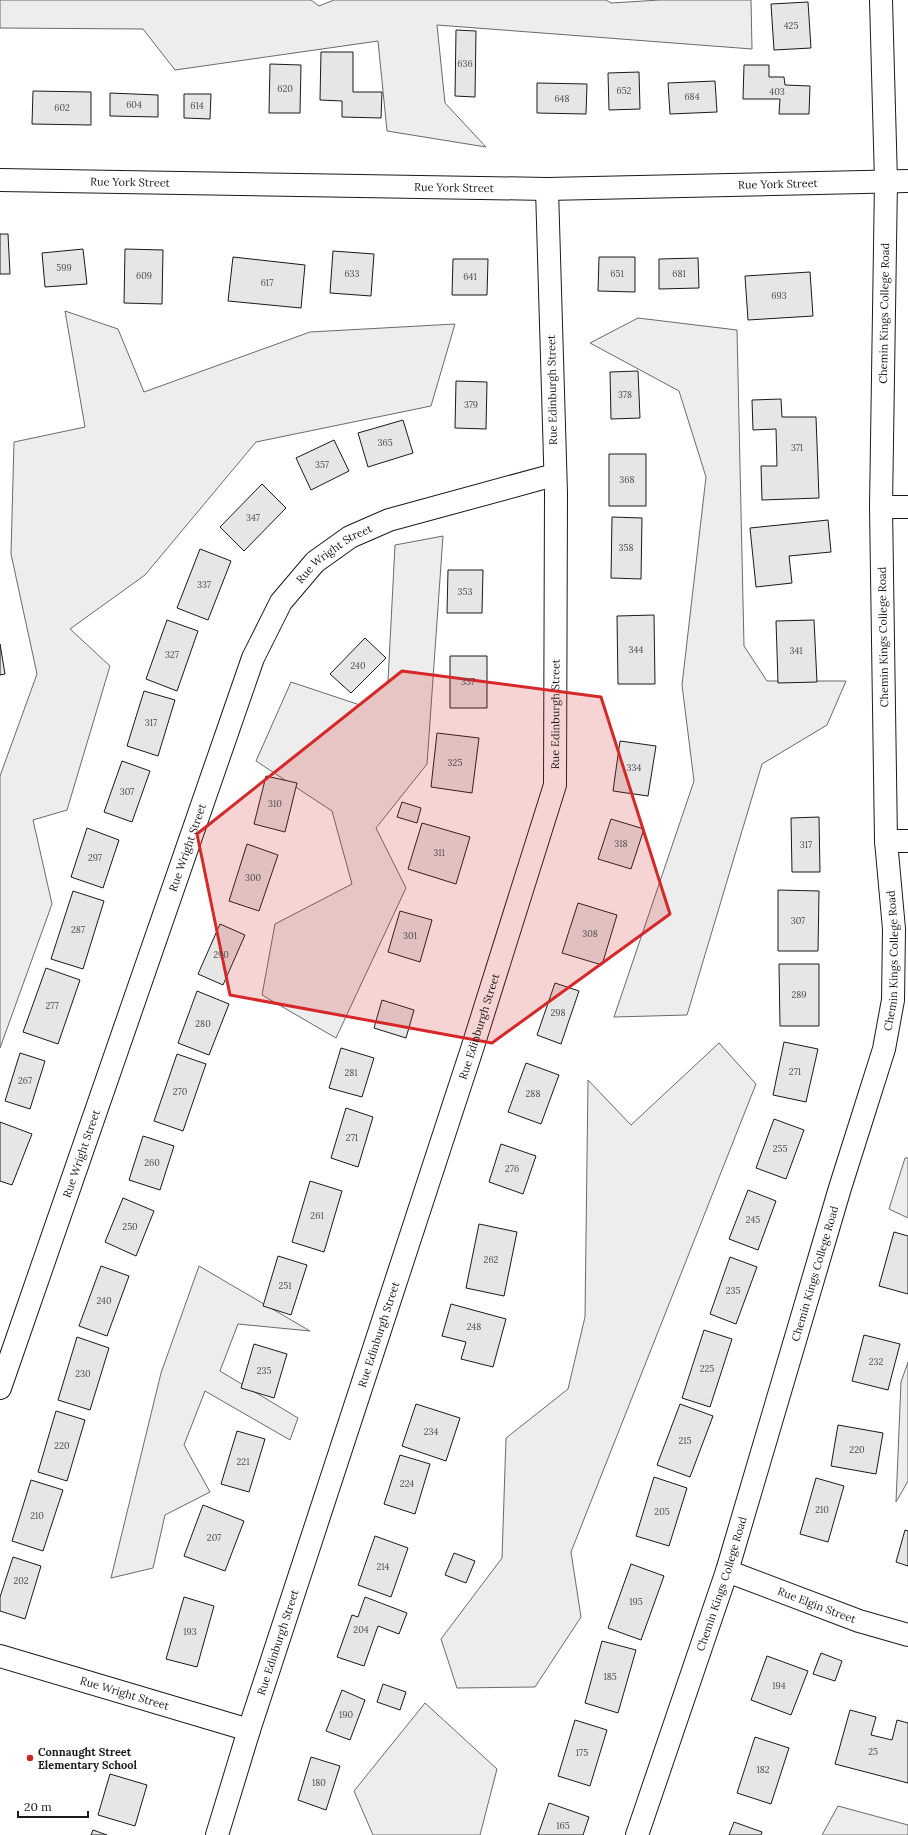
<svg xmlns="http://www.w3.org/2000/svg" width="908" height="1835" viewBox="0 0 908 1835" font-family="Lora,serif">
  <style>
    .built { fill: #ededed; stroke: #6a6a6a }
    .building { fill: #e6e6e6; stroke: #1a1a1a }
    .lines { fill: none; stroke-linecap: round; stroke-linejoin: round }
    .minor-casing { stroke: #1a1a1a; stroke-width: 24 }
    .minor { stroke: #fff; stroke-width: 22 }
    .marked { fill: #d62828; fill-opacity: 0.2; stroke: #d62828; stroke-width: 3; stroke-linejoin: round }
    .poi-dot { fill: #c62828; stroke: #fff; stroke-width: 1.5 }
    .labels { text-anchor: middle; stroke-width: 3; stroke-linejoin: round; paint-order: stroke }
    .number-label { font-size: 9px; fill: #4d4d4d }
    .street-label { font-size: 11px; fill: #1a1a1a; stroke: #fff }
    .poi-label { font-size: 11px; font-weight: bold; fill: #1a1a1a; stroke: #fff; text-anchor: start }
  </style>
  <rect width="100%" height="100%" fill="#fff"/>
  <!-- built -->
  <path class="built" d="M0 0H311L319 6 334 0H606L611 3 660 0H751L752 49 437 25 445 103 486 147 387 131 378 41 175 70 143 29 0 28Z
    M65 311 118 329 144 392 310 332 455 324 431 406 256 442 145 575 70 629 110 666 67 810 33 820 52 904 0 1048V776L37 674 11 554 14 442 85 427Z
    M638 318 737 330 744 646 767 681H846L827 725 762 764 687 1015 614 1017 694 781 682 685 706 477 679 391 590 343Z
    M443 536 427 764 376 828 406 888 336 1038 262 995 275 924 352 884 332 811 256 761 291 682 360 705 388 681 395 545Z
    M719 1043 756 1084 571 1552 581 1617 535 1687 457 1688 441 1639 502 1558 506 1438 568 1389 585 1317 588 1080 631 1125Z
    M905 1158H908V1218L889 1209Z
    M199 1266 310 1331 238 1324 220 1371 298 1418 290 1440 205 1391 184 1445 210 1492 165 1515 153 1568 111 1578 161 1373Z
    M908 1362V1481L896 1502 901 1382Z
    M425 1703 497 1769 480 1835H373L354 1791Z
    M838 1806 908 1825V1835H822Z"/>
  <!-- building -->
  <path class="building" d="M808 2 811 48 774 50 771 4Z
    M456 30 476 31 475 97 455 96Z
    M321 52H353V92H382L381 118 342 117V101L320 100Z
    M270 64 301 65 300 113H269Z
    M744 65H769V77H784L785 85 810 86 809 114H779L780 99H743Z
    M639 72 640 109 609 110 608 73Z
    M715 81 717 112 670 114 668 83Z
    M537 83 587 84 586 114 537 113Z
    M33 91 91 92V125L32 124Z
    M110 93 158 95V117L110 116Z
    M184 94H211L210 119 184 118Z
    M0 234H8L10 274H0Z
    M83 249 87 284 45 287 42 253Z
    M125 249 163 250 162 304 124 303Z
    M333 251 374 254 371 296 330 293Z
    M233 257 305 265 301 308 228 301Z
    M599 257H635V292L598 291Z
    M698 258 699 288 659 289V259Z
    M453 259H488L487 295H452Z
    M810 272 813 316 748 320 745 276Z
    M638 371 640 418 611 419 610 372Z
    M456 381 487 382 486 429 455 428Z
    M781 399 782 417H816L819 498 762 500 761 466H777L776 429 753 430 752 400Z
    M403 420 413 453 368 467 358 433Z
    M334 440 349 471 311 490 296 458Z
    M609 454H646V506H609Z
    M262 484 286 508 244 551 220 527Z
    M612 517 642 518 641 579 611 578Z
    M828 520 831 552 789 556 792 583 756 587 750 528Z
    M200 549 231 561 208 620 177 608Z
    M448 570H483L482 613H447Z
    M654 615 655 684H618L617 616Z
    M167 620 198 631 177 691 146 679Z
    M814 620 817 682 778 683 776 621Z
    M365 638 386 658 351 693 330 674Z
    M0 644 5 674 0 675Z
    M450 656H487V708H450Z
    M144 691 175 700 158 756 127 746Z
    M437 733 479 738 472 793 431 787Z
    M620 741 656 746 648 796 613 791Z
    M122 761 150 771 132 822 104 812Z
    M266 776 297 783 285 832 254 824Z
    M402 802 421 808 417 823 397 817Z
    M819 817 820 872H792L791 818Z
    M611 819 644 829 631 869 598 859Z
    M422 823 470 837 456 884 408 869Z
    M87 828 119 840 103 888 71 877Z
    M247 844 278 855 259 911 229 901Z
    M778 890 819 891 818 951H778Z
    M73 891 104 901 83 969 51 959Z
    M578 903 617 915 602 965 562 953Z
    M400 911 432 920 420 962 388 952Z
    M220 924 245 935 223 985 198 974Z
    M779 964H819V1026H780Z
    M46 968 80 980 58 1044 23 1032Z
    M555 983 579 991 561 1044 537 1035Z
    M197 991 229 1004 209 1055 178 1043Z
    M382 1000 414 1010 406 1038 374 1028Z
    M784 1042 818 1049 806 1102 773 1095Z
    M341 1048 374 1058 362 1097 329 1088Z
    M20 1053 45 1061 30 1109 5 1101Z
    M177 1054 206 1064 183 1131 154 1121Z
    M526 1063 559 1075 541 1124 508 1112Z
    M346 1108 373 1117 358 1167 331 1158Z
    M774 1119 804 1130 786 1179 756 1168Z
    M0 1122 32 1134 12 1185 0 1181Z
    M143 1136 174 1146 160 1190 129 1180Z
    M501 1144 536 1156 523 1194 489 1182Z
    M310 1181 342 1191 324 1252 292 1242Z
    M748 1190 776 1201 758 1250 729 1239Z
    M123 1198 154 1211 136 1256 105 1242Z
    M479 1224 517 1232 504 1296 466 1288Z
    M894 1232 908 1236V1294L879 1286Z
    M278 1256 307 1265 291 1315 263 1306Z
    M730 1257 757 1267 736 1324 710 1314Z
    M101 1266 129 1276 107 1336 79 1326Z
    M451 1304 506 1319 493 1367 461 1359 466 1342 442 1336Z
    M704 1330 732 1339 710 1407 682 1398Z
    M864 1335 900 1344 888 1390 852 1381Z
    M77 1337 109 1348 90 1410 58 1400Z
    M254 1344 287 1354 274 1398 241 1388Z
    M416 1404 460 1418 446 1461 402 1446Z
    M680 1404 713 1416 690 1477 657 1465Z
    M56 1411 85 1420 67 1481 38 1472Z
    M838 1425 883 1433 876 1474 831 1466Z
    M237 1431 265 1439 249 1492 221 1484Z
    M400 1455 430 1464 415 1514 384 1504Z
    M654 1477 687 1488 669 1546 636 1536Z
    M816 1478 844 1486 828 1542 800 1534Z
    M31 1480 63 1490 43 1551 12 1541Z
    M203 1505 244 1521 225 1571 184 1556Z
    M905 1530 908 1531V1566L896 1562Z
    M375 1536 408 1548 391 1597 358 1585Z
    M454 1553 475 1561 466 1583 445 1575Z
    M13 1557 41 1566 25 1619 0 1611V1597Z
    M631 1564 664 1576 641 1640 608 1628Z
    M184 1597 214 1606 197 1667 166 1659Z
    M365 1597 407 1613 399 1634 378 1626 364 1666 337 1657 352 1615 358 1617Z
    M602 1641 636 1650 618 1713 585 1703Z
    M821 1653 842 1661 835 1681 813 1674Z
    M767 1656 808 1671 791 1715 751 1700Z
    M383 1684 406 1692 400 1710 377 1702Z
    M342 1690 365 1700 350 1740 326 1731Z
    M850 1710 876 1717 871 1735 892 1740 897 1720 908 1723V1783L835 1764Z
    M575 1720 607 1730 590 1786 558 1776Z
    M755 1737 789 1748 771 1804 737 1793Z
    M311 1757 340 1766 326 1810 298 1800Z
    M110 1774 147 1785 135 1826 98 1815Z
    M549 1803 589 1817 583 1835H538Z
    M734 1822 762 1832 761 1835H729Z
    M93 1830 107 1835H91Z"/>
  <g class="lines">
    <defs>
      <g id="minor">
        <path id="s1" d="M0 180 547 189 908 181"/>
        <path d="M881 507H908"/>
        <path d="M886 841H908"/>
        <path id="s2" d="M0 1388 253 658 281 602 315 562 350 537 389 520 554 475"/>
        <path id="s3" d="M727 1571 859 1621 908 1635"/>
        <path id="s4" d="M0 1656 249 1730"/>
        <path id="s5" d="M217 1835 249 1730 472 1049 555 785 556 493 547 189"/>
        <path id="s6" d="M637 1835 727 1571 840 1188 884 1049 893 1000 894 929 886 841 881 507 886 181 881 0"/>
      </g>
    </defs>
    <!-- minor casing -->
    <use href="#minor" class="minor-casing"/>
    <!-- minor -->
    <use href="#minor" class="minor"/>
  </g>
  <!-- marked area -->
  <path class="marked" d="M402 671 601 697 670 914 492 1043 230 995 197 834Z"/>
  <!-- markers -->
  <circle class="poi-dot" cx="30" cy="1758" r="4"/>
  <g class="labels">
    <!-- number labels -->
    <g class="number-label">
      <text x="791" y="29">425</text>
      <text x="465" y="67">636</text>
      <text x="285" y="92">620</text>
      <text x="624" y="94">652</text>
      <text x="777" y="95">403</text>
      <text x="692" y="100">684</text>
      <text x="562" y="102">648</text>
      <text x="134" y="108">604</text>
      <text x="197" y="109">614</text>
      <text x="62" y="111">602</text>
      <text x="64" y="271">599</text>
      <text x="352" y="277">633</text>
      <text x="617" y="277">651</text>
      <text x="679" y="277">681</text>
      <text x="144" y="279">609</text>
      <text x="470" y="280">641</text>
      <text x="267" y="286">617</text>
      <text x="779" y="299">693</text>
      <text x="625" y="398">378</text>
      <text x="471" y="408">379</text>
      <text x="385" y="446">365</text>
      <text x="797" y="451">371</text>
      <text x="322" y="468">357</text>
      <text x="627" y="483">368</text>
      <text x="253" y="521">347</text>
      <text x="626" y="551">358</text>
      <text x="204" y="588">337</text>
      <text x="465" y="595">353</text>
      <text x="636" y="653">344</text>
      <text x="796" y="654">341</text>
      <text x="172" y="658">327</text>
      <text x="358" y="669">240</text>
      <text x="468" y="685">337</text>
      <text x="151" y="726">317</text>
      <text x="455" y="766">325</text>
      <text x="634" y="771">334</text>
      <text x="127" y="795">307</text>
      <text x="275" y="807">310</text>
      <text x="621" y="847">318</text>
      <text x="806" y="848">317</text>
      <text x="439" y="856">311</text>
      <text x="95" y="861">297</text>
      <text x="253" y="881">300</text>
      <text x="798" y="924">307</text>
      <text x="78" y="933">287</text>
      <text x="590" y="937">308</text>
      <text x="410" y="939">301</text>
      <text x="221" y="958">290</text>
      <text x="799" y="998">289</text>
      <text x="52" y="1009">277</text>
      <text x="558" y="1016">298</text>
      <text x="203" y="1027">280</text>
      <text x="795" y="1075">271</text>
      <text x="351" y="1076">281</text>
      <text x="25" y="1084">267</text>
      <text x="180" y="1095">270</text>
      <text x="533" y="1097">288</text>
      <text x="352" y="1141">271</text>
      <text x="780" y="1152">255</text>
      <text x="152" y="1166">260</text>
      <text x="512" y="1172">276</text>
      <text x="317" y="1219">261</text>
      <text x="753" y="1223">245</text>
      <text x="130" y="1230">250</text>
      <text x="491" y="1263">262</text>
      <text x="285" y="1289">251</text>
      <text x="733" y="1294">235</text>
      <text x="104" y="1304">240</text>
      <text x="474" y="1330">248</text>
      <text x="876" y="1365">232</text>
      <text x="707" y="1372">225</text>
      <text x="264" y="1374">235</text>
      <text x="83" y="1377">230</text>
      <text x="431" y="1435">234</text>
      <text x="685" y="1444">215</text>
      <text x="62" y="1449">220</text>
      <text x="857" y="1453">220</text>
      <text x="243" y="1465">221</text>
      <text x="407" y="1487">224</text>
      <text x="822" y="1513">210</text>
      <text x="662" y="1515">205</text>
      <text x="37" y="1519">210</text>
      <text x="214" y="1541">207</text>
      <text x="383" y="1570">214</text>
      <text x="21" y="1584">202</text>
      <text x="636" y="1605">195</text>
      <text x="361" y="1633">204</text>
      <text x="190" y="1635">193</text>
      <text x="610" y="1680">185</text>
      <text x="779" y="1689">194</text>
      <text x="346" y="1718">190</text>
      <text x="873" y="1755">25</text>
      <text x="582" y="1756">175</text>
      <text x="763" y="1773">182</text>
      <text x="319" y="1786">180</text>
      <text x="563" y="1829">165</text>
    </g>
    <!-- street labels -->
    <g class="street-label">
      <text dy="4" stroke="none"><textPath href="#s1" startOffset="130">Rue York Street</textPath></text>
      <text dy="4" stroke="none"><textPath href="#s1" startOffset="778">Rue York Street</textPath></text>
      <text dy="4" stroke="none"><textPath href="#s1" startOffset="454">Rue York Street</textPath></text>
      <text dy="4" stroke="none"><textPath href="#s6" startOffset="1561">Chemin Kings College Road</textPath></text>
      <text transform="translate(552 390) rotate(-91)" y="4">Rue Edinburgh Street</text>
      <text dy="4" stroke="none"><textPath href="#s2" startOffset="908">Rue Wright Street</textPath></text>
      <text transform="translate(883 637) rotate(-91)" y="4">Chemin Kings College Road</text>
      <text dy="4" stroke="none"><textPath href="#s5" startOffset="1174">Rue Edinburgh Street</textPath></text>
      <text dy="4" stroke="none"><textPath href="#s2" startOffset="572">Rue Wright Street</textPath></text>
      <text dy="4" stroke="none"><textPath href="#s6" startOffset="913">Chemin Kings College Road</textPath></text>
      <text dy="4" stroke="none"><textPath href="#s5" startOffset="850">Rue Edinburgh Street</textPath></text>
      <text dy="4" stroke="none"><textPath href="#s2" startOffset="248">Rue Wright Street</textPath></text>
      <text dy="4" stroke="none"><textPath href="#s6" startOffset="589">Chemin Kings College Road</textPath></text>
      <text dy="4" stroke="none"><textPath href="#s5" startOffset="526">Rue Edinburgh Street</textPath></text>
      <text dy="4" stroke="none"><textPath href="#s6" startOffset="265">Chemin Kings College Road</textPath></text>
      <text dy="4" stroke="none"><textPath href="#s3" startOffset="96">Rue Elgin Street</textPath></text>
      <text dy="4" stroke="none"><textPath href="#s5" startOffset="202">Rue Edinburgh Street</textPath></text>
      <text dy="4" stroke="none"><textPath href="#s4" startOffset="130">Rue Wright Street</textPath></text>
    </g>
    <!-- poi labels -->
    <g class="poi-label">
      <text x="38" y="1756">Connaught Street<tspan x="38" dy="13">Elementary School</tspan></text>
    </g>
  </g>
  <!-- scale -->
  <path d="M18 1811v6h70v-6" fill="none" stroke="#1a1a1a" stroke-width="2"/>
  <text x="24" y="1811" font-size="12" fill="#1a1a1a" stroke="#ffffff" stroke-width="3" paint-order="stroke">20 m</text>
</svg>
